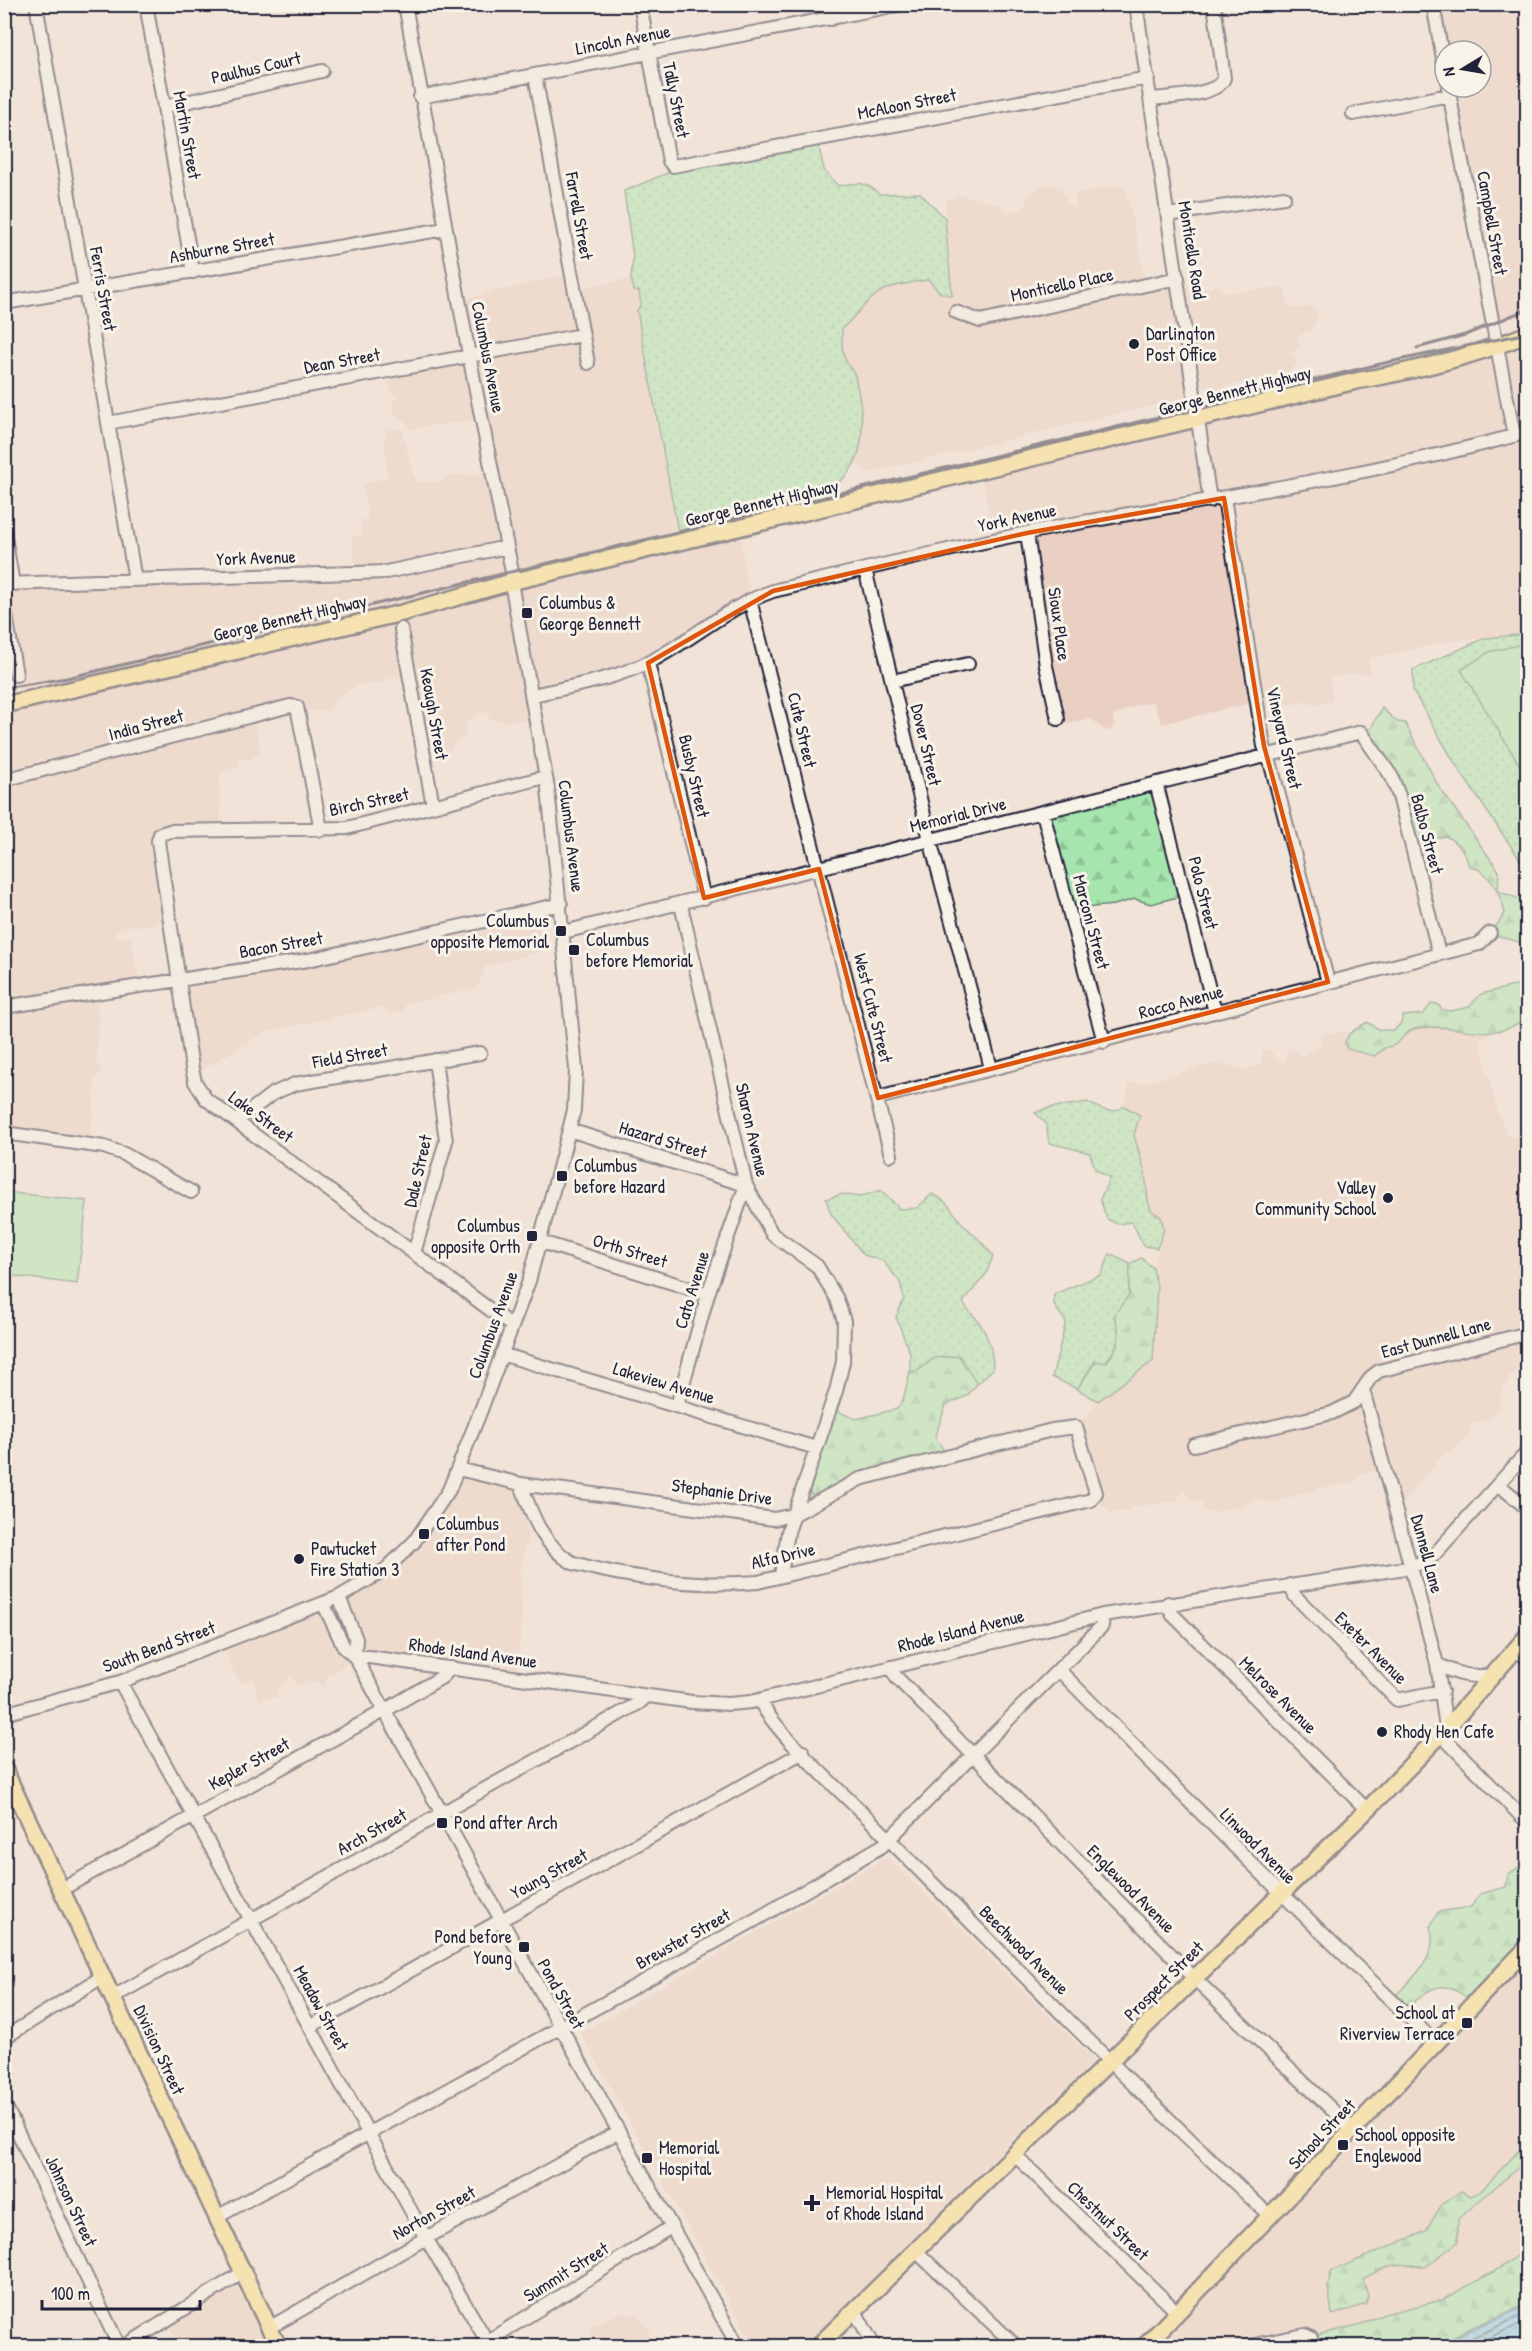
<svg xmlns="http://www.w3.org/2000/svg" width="1532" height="2351" viewBox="0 0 1532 2351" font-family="'Patrick Hand',sans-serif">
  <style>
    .built { fill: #ead0c3 }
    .green { fill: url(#green-dots); stroke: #648474; stroke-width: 1.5 }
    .forest { fill: url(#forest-firs); stroke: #648474; stroke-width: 1.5 }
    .pitch { fill: #a6e6ae; stroke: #648474; stroke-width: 1.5 }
    .water { fill: url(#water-waves); stroke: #5f89a3; stroke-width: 1.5 }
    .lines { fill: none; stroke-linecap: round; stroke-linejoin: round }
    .shore { stroke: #4a6781; stroke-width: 1.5 }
    .minor-casing { stroke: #22223b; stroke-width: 16 }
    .major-casing { stroke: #22223b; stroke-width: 20 }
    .minor { stroke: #f7f3e8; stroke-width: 12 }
    .major { stroke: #fae180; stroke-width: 15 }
    .rail { stroke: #22223b; stroke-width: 3 }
    .marked { fill: none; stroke: #de560e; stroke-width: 4.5; stroke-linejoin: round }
    .poi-dot { fill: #22223b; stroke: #f7f3e8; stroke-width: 2 }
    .labels { text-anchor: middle; stroke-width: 6; stroke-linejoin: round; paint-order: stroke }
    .street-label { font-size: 18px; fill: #22223b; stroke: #f7f3e8 }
    .poi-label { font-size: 18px; fill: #22223b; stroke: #f7f3e8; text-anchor: start }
  </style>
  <defs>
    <pattern id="green-dots" width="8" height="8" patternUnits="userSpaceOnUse" patternTransform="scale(1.5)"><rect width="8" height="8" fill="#a6e6ae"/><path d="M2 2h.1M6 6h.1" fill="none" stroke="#8fc597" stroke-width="1.8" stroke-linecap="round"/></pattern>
    <pattern id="forest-firs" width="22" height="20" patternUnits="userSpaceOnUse" patternTransform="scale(1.5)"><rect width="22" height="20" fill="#a6e6ae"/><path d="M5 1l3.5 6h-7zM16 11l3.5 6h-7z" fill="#8fc597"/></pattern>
    <pattern id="water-waves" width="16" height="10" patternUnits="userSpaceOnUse" patternTransform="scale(1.5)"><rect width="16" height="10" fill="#87cee9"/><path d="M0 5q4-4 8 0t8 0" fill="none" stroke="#74b1c9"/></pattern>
  </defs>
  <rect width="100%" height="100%" fill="#f1e3d7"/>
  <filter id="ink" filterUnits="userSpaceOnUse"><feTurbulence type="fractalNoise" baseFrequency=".0167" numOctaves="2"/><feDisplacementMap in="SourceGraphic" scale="12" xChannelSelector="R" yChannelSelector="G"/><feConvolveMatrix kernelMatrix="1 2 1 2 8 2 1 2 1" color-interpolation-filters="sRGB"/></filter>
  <g filter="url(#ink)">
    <!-- built -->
    <path class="built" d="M1436 5H1527V313L1494 322 1453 87H1481V51H1445Z
      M1051 185 1061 189 1068 204 1076 209 1075 193 1125 185 1146 281 1179 275 1183 291 1217 286 1227 293 1280 287 1285 288 1288 305 1292 309 1312 306 1317 308V320L1311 331 1297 336 1300 344 1296 350 1287 353V355L1295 356 1297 363 1289 372 1217 389 1199 388 1197 395 867 473 855 463 863 434 843 355 842 329 874 294 887 287 929 280 939 292 951 260 945 222 946 201 958 194 1001 205 1007 213 1024 208 1029 194 1041 186Z
      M573 273 577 289 631 278 634 291H639L642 304 637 311 740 529 746 582 752 595 654 658 536 693 539 717 508 722 490 719 487 712 478 713 466 722V736L453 744 450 750 429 754 414 675 388 677 383 682 357 686 339 696 330 709 302 712 298 705 254 716 261 752 248 761 240 757V767L222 773 219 779 221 824 161 834 174 919 141 926H123L116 932V937H131L139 984 95 992 99 1018 96 1062 102 1071 95 1078 93 1117 88 1142 5 1133 4 705 22 696 19 678 5 681V582L356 570 351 538 362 534 361 521 368 517 363 485 388 477 384 442 387 428 402 430 413 474 418 482H439L452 475H473L494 470 483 418 410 429 406 422 397 417 394 411 393 401 397 398 391 393 388 371 472 354 465 299Z
      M1527 342V634L1446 642 1369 659 1370 674H1348L1330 678 1332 701 1314 706 1308 700 1288 706 1283 700 1262 703 1258 701 1162 724 1153 702 1138 705 1113 716 1114 726 1109 731 1104 730 1092 719 1066 723 1059 718 1028 535 994 539 981 472Z
      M537 909 543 951 486 966 477 988 405 1004 403 1012 388 1013 383 1007 264 1032 261 1037 253 1038 247 1046 239 1047 199 1072 184 978 371 946Z
      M1418 1028H1466L1489 1033 1480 1041 1498 1114 1509 1137 1527 1135V1365L1512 1374 1508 1380 1500 1396 1499 1407 1492 1417 1471 1425 1467 1436 1454 1450 1443 1455 1401 1504 1389 1469 1364 1473 1352 1483 1320 1488 1272 1503 1259 1499 1249 1501 1245 1507H1230L1213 1513 1205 1511 1202 1502 1194 1501 1183 1491 1178 1499 1170 1502 1132 1507 1128 1510 1112 1513 1093 1498 1074 1428 1108 1391 1153 1361 1157 1287 1153 1268 1164 1230 1148 1201 1145 1173 1134 1135 1140 1115 1124 1106 1129 1083H1144L1220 1062 1244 1071 1260 1064 1263 1050H1270L1277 1061 1284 1063 1288 1049 1294 1050 1302 1056 1321 1046 1319 1035 1340 1031 1350 1033 1345 1042 1356 1052H1366L1370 1055 1395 1045 1407 1032Z
      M456 1475 520 1485 525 1500 528 1539 520 1571 522 1611 517 1674 367 1650 327 1677 324 1689 317 1681 297 1686 290 1676 284 1685 278 1688V1697L259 1700 252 1676 250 1682 242 1683 236 1677 222 1644 333 1599 417 1541Z
      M887 1857 1094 2060 803 2346H754L581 2033Z
      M1527 1949 1528 2124 1522 2130 1527 2140 1525 2144 1480 2192 1471 2196 1454 2194 1442 2204 1426 2231 1331 2271 1368 2296 1363 2279 1390 2264 1408 2263 1425 2267 1457 2242 1458 2219 1527 2160 1528 2245 1523 2252 1442 2300 1384 2314 1361 2324 1314 2336 1251 2346H1155L1160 2335Z
      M243 2268 282 2346H184L188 2342 177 2339 164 2320Z
      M624 2311 627 2315 637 2314 650 2331 647 2345 593 2346 590 2327Z"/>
    <!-- green -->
    <path class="green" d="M817 138 824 170 838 186C855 183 866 180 879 194L920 193 945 218 952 296 939 292 929 280C874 287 878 292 842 329 842 341 841 354 848 365 850 369 854 371 855 376 864 414 871 463 833 486L834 505 680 542 637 311 641 304 639 291H634L631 278 633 257 624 191 692 163Z
      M1527 634V870L1457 767 1413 691V670L1485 638Z
      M1087 1102C1098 1107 1110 1117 1124 1106L1140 1115 1134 1135 1145 1173 1148 1201 1152 1211 1161 1217 1164 1230 1157 1248 1144 1246 1132 1222 1117 1224 1107 1219 1100 1199 1110 1178 1095 1169 1090 1153 1049 1143 1046 1123 1035 1113C1051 1105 1068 1106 1087 1102Z
      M881 1190 900 1209 917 1208 932 1194C948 1200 952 1212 963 1224 974 1235 984 1243 993 1256L986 1274 963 1302C967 1310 973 1314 978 1321 989 1336 993 1351 993 1369L977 1384 959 1356 934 1358 919 1370 910 1372V1353L896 1317 904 1299 900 1282 883 1261 864 1255 831 1214 826 1199 842 1194 859 1197Z
      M1110 1254 1130 1264 1129 1295 1114 1315C1122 1336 1119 1345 1105 1363L1095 1361 1077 1389 1052 1377 1066 1322 1054 1305V1294L1101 1275Z"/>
    <!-- forest -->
    <path class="forest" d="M1382 708 1397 722 1405 723 1439 787 1499 871 1498 891 1519 899 1527 911V944L1497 936 1493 931 1505 913C1500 894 1490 870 1469 866 1464 850 1460 845 1446 836L1415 843 1367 735Z
      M1164 782 1189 894 1151 904 1135 899 1114 905 1074 909 1048 810Z
      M1527 983V1018C1488 1046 1463 1022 1419 1028 1406 1029 1404 1039 1394 1045 1391 1047 1388 1046 1385 1048 1381 1050 1379 1053 1374 1056L1347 1049 1345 1042 1350 1033 1367 1022 1380 1030H1394L1401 1023 1403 1016 1423 1014 1432 1003 1437 1004 1443 1010 1451 1011 1469 1007 1481 994Z
      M1141 1258 1153 1268 1157 1287 1153 1361 1098 1401 1077 1389 1096 1361 1106 1363C1120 1345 1122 1336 1114 1315L1129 1295 1130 1264Z
      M959 1356 977 1384 967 1396 946 1405 935 1437 945 1452 815 1499 805 1486 830 1408 856 1419 897 1409 903 1400 910 1372 919 1370 934 1358Z
      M1527 1847V1949L1475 2004C1445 1980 1437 1981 1409 2007L1397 1994C1414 1978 1440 1953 1430 1927L1438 1912 1471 1907 1480 1894 1506 1887 1508 1874 1522 1865 1524 1850Z
      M1527 2124V2160L1458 2219V2242L1425 2267C1396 2261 1388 2265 1363 2279L1368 2296 1366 2304 1332 2315 1328 2286 1331 2271 1426 2231 1442 2204 1461 2191 1471 2196 1480 2192 1525 2144 1527 2140 1522 2130Z
      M1527 2245V2304L1473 2327 1438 2346H1251L1314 2336 1361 2324 1384 2314 1442 2300 1493 2272 1523 2252Z"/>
    <!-- pitch -->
    <path class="pitch" d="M1527 643H1528L1527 777 1461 670 1489 652Z
      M5 1192 87 1201 77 1284 5 1275Z"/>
    <!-- water -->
    <path class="water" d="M1527 2306V2346H1441L1473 2329Z"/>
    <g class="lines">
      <!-- shore -->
      <path class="shore" d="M1453 2346 1528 2313
        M1469 2346 1528 2321"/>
      <defs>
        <path id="minor" d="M36 4 135 580
          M146 4 193 272
          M640 4 669 161 673 166 1148 78
          M828 4 831 19
          M1136 4 1210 501
          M1433 4 1445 71
          M535 75 588 363
          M1448 87 1514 436
          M420 97 903 4
          M1151 99C1169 97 1218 96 1224 78L1214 4
          M164 107 322 71
          M1353 114 1449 95
          M1168 215 1284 197
          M4 303 445 229
          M956 312 980 321 1178 278
          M108 423 582 335
          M1224 498 1264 746 1271 765 1328 982
          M4 531 13 584
          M1027 533 1046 666 1058 719
          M865 569 930 840 991 1068
          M4 584 386 572 507 547
          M750 600 891 1155
          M4 603 16 675
          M401 629 433 806
          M648 663 704 898
          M892 681 968 664
          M533 695C573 686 616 679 653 660 693 639 729 606 773 591 874 567 976 542 1078 523 1229 496 1380 473 1528 432
          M4 780 290 706 297 707 321 830
          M1156 783 1215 1012
          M1043 813 1104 1042
          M681 905 746 1185 772 1234 817 1266 837 1299 844 1321 843 1362 836 1391 788 1532 781 1575
          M564 932 1361 732 1392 777 1399 796 1439 954
          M4 1007 308 960 561 904
          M878 1098 1479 944 1490 933
          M237 1121 272 1094 295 1084 480 1053
          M569 1130 746 1185 708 1294 677 1406
          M4 1133 104 1147 124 1154 191 1192
          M541 1242 708 1294
          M414 1253 446 1141 435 1060
          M512 1326 206 1099 195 1082 192 1068 158 841 160 834 170 831 347 828 545 777
          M501 1354 816 1448
          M1363 1390 1437 1664 1448 1742 1528 1823
          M1194 1445 1332 1413 1354 1402 1371 1377 1379 1371 1528 1333
          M458 1469 521 1484 774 1519 793 1515 860 1479 1052 1430 1076 1427 1096 1493 1091 1500 758 1582C698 1587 631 1579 573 1563 543 1546 532 1516 521 1484
          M1499 1485 1528 1509
          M1290 1585 1295 1596 1397 1700 1442 1691
          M339 1597 356 1639 355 1657
          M323 1603 344 1647 355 1657 738 2346
          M1168 1603 1172 1614 1367 1810
          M1515 1649 1528 1659
          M355 1657H369L692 1702 729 1704 751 1702 1103 1615 1412 1567 1433 1556 1528 1451
          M1437 1664C1457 1675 1472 1678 1494 1675
          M891 1667 896 1677 1194 1978 1346 2123 1351 2131
          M1059 1670C1183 1796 1308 1921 1436 2043
          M120 1682 426 2238 484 2336 497 2346
          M760 1700C772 1731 846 1796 873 1823 1004 1956 1135 2089 1271 2217
          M4 1714 120 1682 339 1597 385 1570 414 1542 449 1490 481 1410 529 1281 569 1130 574 1110 576 1069 548 789 511 582 512 572 469 355 405 4
          M62 1889 384 1711 442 1677 451 1668
          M113 1997 639 1703 647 1696
          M311 2026 803 1752
          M4 2038 102 1977
          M4 2103 119 2346
          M1015 2155 1177 2312
          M217 2217 755 1920 882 1846 1102 1626 1103 1615
          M917 2252 1016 2346
          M855 2311 874 2346
          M269 2328 426 2238 618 2132
          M125 2346 242 2273
          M480 2346 671 2227
          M1249 2346 1305 2335 1311 2338 1313 2346"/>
        <path id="major" d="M4 705 402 613 511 582 1356 381C1415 371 1471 357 1528 334
          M4 1769 278 2346
          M818 2346 1367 1810 1445 1730 1528 1635
          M1145 2346 1528 1947"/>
      </defs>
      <!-- minor casing -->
      <use href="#minor" class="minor-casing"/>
      <!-- major casing -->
      <use href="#major" class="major-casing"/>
      <!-- minor -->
      <use href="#minor" class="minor"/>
      <!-- major -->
      <use href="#major" class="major"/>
      <!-- rail -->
      <path class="rail" d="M1417 348 1465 335 1528 309
        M4 688 67 678 1380 364 1528 333"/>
    </g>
  </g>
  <!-- marked area -->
  <path d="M0 0H1532V2351H0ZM1224 498 1264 746 1328 982 878 1098 819 869 704 898 648 663 773 591 1027 533Z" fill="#f1e3d7" fill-opacity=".55" fill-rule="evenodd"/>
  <path class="marked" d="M1224 498 1264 746 1328 982 878 1098 819 869 704 898 648 663 773 591 1027 533Z"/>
  <!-- markers -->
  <g class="poi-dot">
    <circle cx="1134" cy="344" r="6"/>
    <rect x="521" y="607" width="12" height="12" rx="3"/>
    <rect x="555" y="925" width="12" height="12" rx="3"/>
    <rect x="568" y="944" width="12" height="12" rx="3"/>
    <rect x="556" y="1170" width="12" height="12" rx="3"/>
    <circle cx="1388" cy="1198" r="6"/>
    <rect x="526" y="1230" width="12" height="12" rx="3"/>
    <rect x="418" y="1528" width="12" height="12" rx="3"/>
    <circle cx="299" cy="1559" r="6"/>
    <circle cx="1382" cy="1732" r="6"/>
    <rect x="436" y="1817" width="12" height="12" rx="3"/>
    <rect x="518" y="1941" width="12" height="12" rx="3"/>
    <rect x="1461" y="2017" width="12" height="12" rx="3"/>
    <rect x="1337" y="2139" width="12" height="12" rx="3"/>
    <rect x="641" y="2152" width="12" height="12" rx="3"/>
    <path d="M809 2194h6v6h6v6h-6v6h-6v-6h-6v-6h6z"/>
  </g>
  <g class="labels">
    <!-- street labels -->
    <g class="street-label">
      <text transform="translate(623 40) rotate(-11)" y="6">Lincoln Avenue</text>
      <text transform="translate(256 68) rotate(-13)" y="6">Paulhus Court</text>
      <text transform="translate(676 100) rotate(79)" y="6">Tally Street</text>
      <text transform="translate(907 104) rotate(-11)" y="6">McAloon Street</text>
      <text transform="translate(187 135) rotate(80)" y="6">Martin Street</text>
      <text transform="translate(579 216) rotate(80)" y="6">Farrell Street</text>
      <text transform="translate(1492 223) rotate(80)" y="6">Campbell Street</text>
      <text transform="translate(222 248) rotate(-10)" y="6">Ashburne Street</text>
      <text transform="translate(1192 250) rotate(81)" y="6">Monticello Road</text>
      <text transform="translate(1062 285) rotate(-12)" y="6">Monticello Place</text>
      <text transform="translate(103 289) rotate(80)" y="6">Ferris Street</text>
      <text transform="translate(488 357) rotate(79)" y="6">Columbus Avenue</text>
      <text transform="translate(342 361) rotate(-10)" y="6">Dean Street</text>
      <text transform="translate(1235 391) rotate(-14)" y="6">George Bennett Highway</text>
      <text transform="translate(762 503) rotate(-13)" y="6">George Bennett Highway</text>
      <text transform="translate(1017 518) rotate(-12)" y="6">York Avenue</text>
      <text transform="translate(256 558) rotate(-2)" y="6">York Avenue</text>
      <text transform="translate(290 618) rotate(-13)" y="6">George Bennett Highway</text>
      <text transform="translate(1059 624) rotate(82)" y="6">Sioux Place</text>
      <text transform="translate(434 714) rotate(80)" y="6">Keough Street</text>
      <text transform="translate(146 725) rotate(-15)" y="6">India Street</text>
      <text transform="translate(802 730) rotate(77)" y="6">Cute Street</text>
      <text transform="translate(1284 738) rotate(77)" y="6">Vineyard Street</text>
      <text transform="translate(926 745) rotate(77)" y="6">Dover Street</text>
      <text transform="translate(694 776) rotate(77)" y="6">Busby Street</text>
      <text transform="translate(369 802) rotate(-12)" y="6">Birch Street</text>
      <text transform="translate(958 815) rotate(-14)" y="6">Memorial Drive</text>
      <text transform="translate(1427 834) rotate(75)" y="6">Balbo Street</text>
      <text transform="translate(571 836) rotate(83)" y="6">Columbus Avenue</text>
      <text transform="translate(1203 893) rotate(76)" y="6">Polo Street</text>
      <text transform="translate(1091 922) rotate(75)" y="6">Marconi Street</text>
      <text transform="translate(281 945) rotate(-10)" y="6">Bacon Street</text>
      <text transform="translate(1181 1002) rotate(-15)" y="6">Rocco Avenue</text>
      <text transform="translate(873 1008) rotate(76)" y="6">West Cute Street</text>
      <text transform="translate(350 1056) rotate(-10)" y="6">Field Street</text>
      <text transform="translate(261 1117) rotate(36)" y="6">Lake Street</text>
      <text transform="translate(752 1130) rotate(77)" y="6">Sharon Avenue</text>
      <text transform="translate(663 1140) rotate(17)" y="6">Hazard Street</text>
      <text transform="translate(418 1171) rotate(-77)" y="6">Dale Street</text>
      <text transform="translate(630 1251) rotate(17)" y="6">Orth Street</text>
      <text transform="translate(692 1290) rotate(-73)" y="6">Cato Avenue</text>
      <text transform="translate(493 1325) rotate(-70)" y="6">Columbus Avenue</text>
      <text transform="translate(1436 1338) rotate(-15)" y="6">East Dunnell Lane</text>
      <text transform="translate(664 1383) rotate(17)" y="6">Lakeview Avenue</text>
      <text transform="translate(722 1492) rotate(8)" y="6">Stephanie Drive</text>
      <text transform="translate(1427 1554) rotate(75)" y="6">Dunnell Lane</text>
      <text transform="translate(783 1556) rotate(-13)" y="6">Alfa Drive</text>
      <text transform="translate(961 1631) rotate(-14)" y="6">Rhode Island Avenue</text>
      <text transform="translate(159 1647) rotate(-20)" y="6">South Bend Street</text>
      <text transform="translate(1371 1648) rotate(45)" y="6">Exeter Avenue</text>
      <text transform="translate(473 1653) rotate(8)" y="6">Rhode Island Avenue</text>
      <text transform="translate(1278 1695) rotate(45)" y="6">Melrose Avenue</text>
      <text transform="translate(249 1764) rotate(-29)" y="6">Kepler Street</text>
      <text transform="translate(372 1832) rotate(-29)" y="6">Arch Street</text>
      <text transform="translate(1258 1846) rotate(45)" y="6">Linwood Avenue</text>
      <text transform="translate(549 1874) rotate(-29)" y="6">Young Street</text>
      <text transform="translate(1131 1889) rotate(45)" y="6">Englewood Avenue</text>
      <text transform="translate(683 1939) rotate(-29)" y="6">Brewster Street</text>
      <text transform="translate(1024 1950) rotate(45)" y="6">Beechwood Avenue</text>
      <text transform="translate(1164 1981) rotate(-45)" y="6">Prospect Street</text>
      <text transform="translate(561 1994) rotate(61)" y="6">Pond Street</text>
      <text transform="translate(321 2008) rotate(61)" y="6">Meadow Street</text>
      <text transform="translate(159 2050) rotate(65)" y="6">Division Street</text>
      <text transform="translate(1322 2134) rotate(-47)" y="6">School Street</text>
      <text transform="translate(71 2201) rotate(65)" y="6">Johnson Street</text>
      <text transform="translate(434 2213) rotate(-29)" y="6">Norton Street</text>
      <text transform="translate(1108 2221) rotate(44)" y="6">Chestnut Street</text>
      <text transform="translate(566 2272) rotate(-32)" y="6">Summit Street</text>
    </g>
    <!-- poi labels -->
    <g class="poi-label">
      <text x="1146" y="340">Darlington<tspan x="1146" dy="21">Post Office</tspan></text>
      <text x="539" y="609">Columbus &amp;<tspan x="539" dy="21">George Bennett</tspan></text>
      <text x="549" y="927" text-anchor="end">Columbus<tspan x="549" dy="21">opposite Memorial</tspan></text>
      <text x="586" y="946">Columbus<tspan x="586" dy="21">before Memorial</tspan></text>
      <text x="574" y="1172">Columbus<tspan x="574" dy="21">before Hazard</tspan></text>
      <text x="1376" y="1194" text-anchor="end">Valley<tspan x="1376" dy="21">Community School</tspan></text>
      <text x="520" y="1232" text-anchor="end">Columbus<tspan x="520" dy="21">opposite Orth</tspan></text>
      <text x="436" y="1530">Columbus<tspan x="436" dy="21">after Pond</tspan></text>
      <text x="311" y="1555">Pawtucket<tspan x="311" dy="21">Fire Station 3</tspan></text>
      <text x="1394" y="1738">Rhody Hen Cafe</text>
      <text x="454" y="1829">Pond after Arch</text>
      <text x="512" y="1943" text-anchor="end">Pond before<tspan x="512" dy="21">Young</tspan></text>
      <text x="1455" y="2019" text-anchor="end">School at<tspan x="1455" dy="21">Riverview Terrace</tspan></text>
      <text x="1355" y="2141">School opposite<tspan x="1355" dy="21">Englewood</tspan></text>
      <text x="659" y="2154">Memorial<tspan x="659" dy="21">Hospital</tspan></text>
      <text x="826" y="2199">Memorial Hospital<tspan x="826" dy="21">of Rhode Island</tspan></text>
    </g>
  </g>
  <!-- margin -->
  <rect width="1532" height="2351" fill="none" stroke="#f7f3e8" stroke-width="24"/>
  <rect x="12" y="12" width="1508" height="2327" fill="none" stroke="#22223b" stroke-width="2" filter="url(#ink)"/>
  <!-- north arrow -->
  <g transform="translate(1463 69) rotate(259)"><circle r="28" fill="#f7f3e8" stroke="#a29fa3" stroke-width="1.5"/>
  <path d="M0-4.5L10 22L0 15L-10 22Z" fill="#22223b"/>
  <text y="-9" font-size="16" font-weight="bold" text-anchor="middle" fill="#22223b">N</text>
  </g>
  <!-- scale -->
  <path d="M42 2300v9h158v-9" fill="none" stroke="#22223b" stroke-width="3"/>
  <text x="51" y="2300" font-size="18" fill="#22223b" stroke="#f7f3e8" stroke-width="4.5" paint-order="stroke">100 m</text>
</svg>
